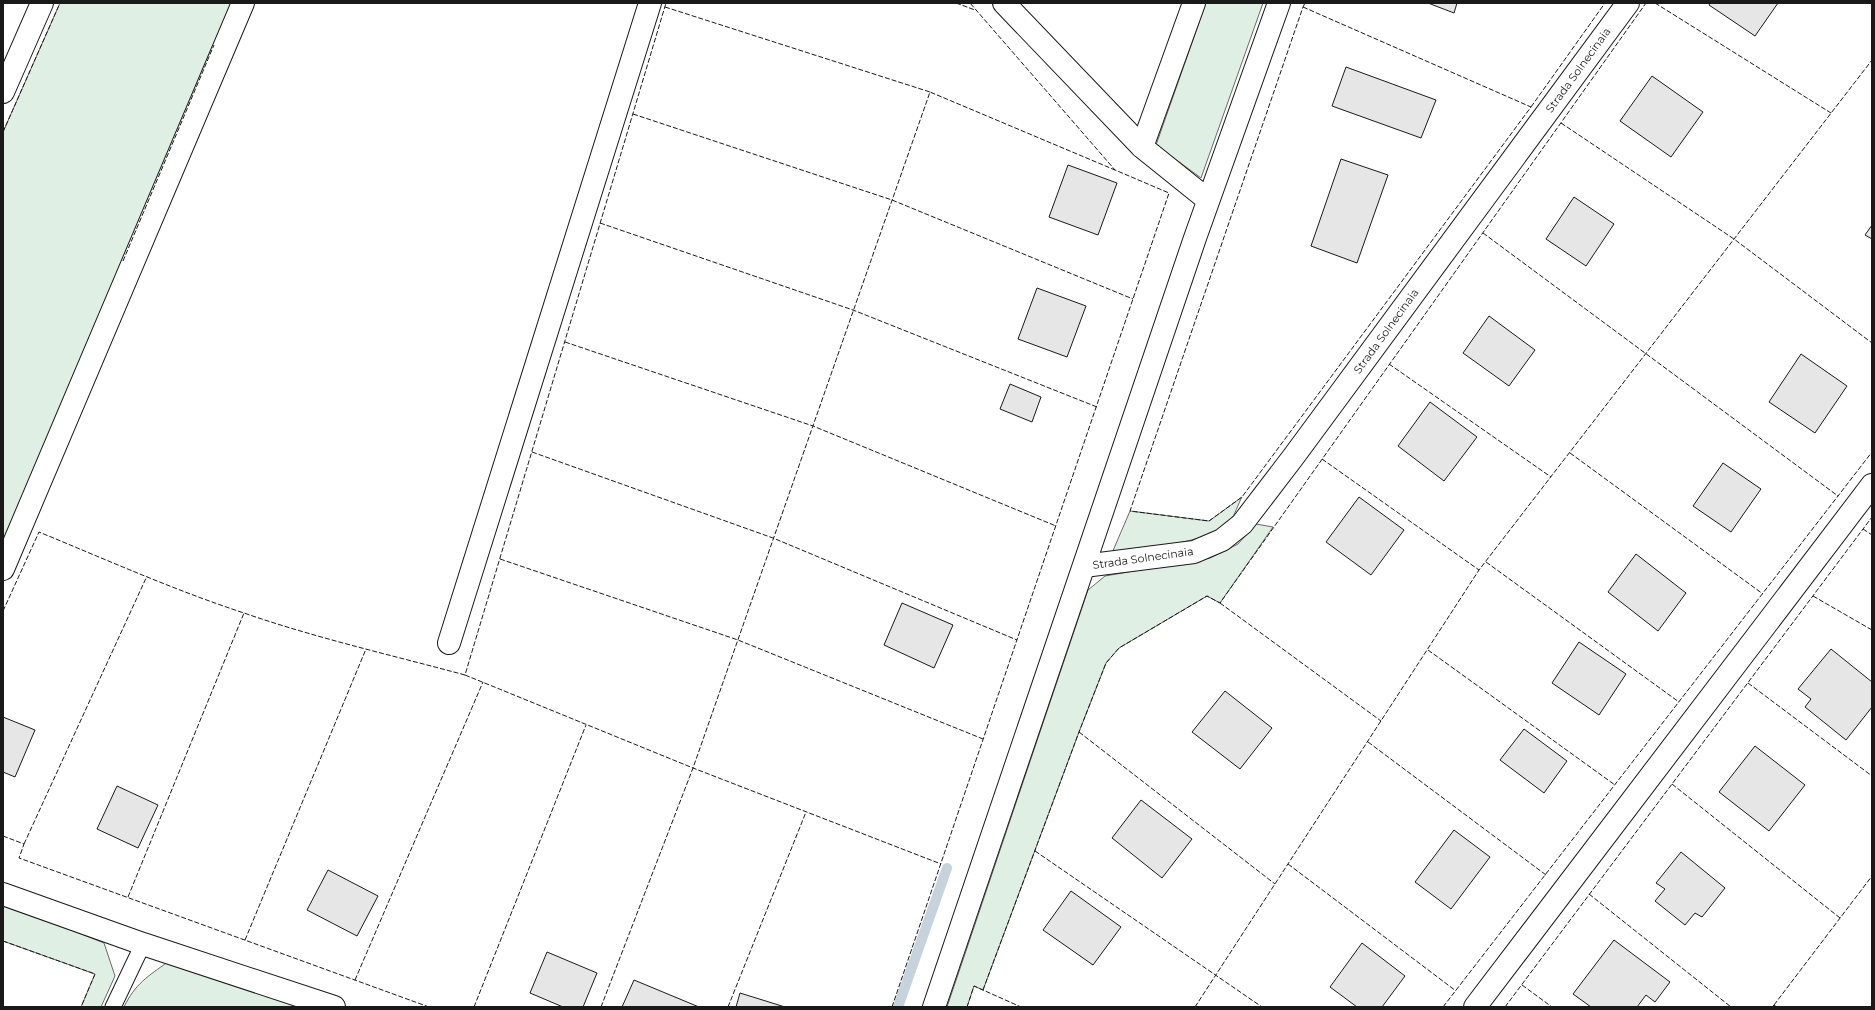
<svg xmlns="http://www.w3.org/2000/svg" width="1875" height="1010" viewBox="0 0 1875 1010" font-family="Montserrat,sans-serif">
  <style>
    .green { fill: #e0efe3; stroke: #6a6a6a }
    .lines { fill: none; stroke-linecap: round; stroke-linejoin: round }
    .stream { stroke: #c6d2dc; stroke-width: 10 }
    .building { fill: #e6e6e6; stroke: #1a1a1a }
    .service-casing { stroke: #1a1a1a; stroke-width: 17 }
    .minor-casing { stroke: #1a1a1a; stroke-width: 24 }
    .service { stroke: #fff; stroke-width: 15 }
    .minor { stroke: #fff; stroke-width: 22 }
    .fence { stroke: #1a1a1a; stroke-width: 1; stroke-dasharray: 5 2; stroke-linecap: butt }
    .labels { text-anchor: middle; stroke-width: 3; stroke-linejoin: round; paint-order: stroke }
    .street-label { font-size: 11px; fill: #1a1a1a; stroke: #fff }
  </style>
  <rect width="100%" height="100%" fill="#fff"/>
  <!-- green -->
  <path class="green" d="M60 3H231L3 544V132Z
    M1206 3H1263L1201 178 1156 145Z
    M1242 497C1238 504 1235 515 1230 521 1211 544 1140 548 1112 553L1130 511 1209 521Z
    M1256 524 1273 527 1220 603 1207 596 1119 648 1106 663 1079 732 983 990 974 986 967 1007H947L1088 590 1105 576 1210 558 1238 544Z
    M3 903 104 943 115 976 101 1007H81L95 974 3 941Z
    M168 962 301 1007H124C135 984 148 976 168 962Z"/>
  <g class="lines">
    <!-- stream -->
    <path class="stream" d="M898 1007 947 868"/>
  </g>
  <!-- building -->
  <path class="building" d="M1428 3H1457L1454 13Z
    M1710 3H1778L1755 36 1709 5Z
    M1346 67 1436 100 1421 138 1332 106Z
    M1652 76 1703 112 1671 157 1620 121Z
    M1341 159 1388 175 1357 263 1311 246Z
    M1068 165 1117 183 1098 235 1049 217Z
    M1574 197 1614 224 1586 266 1546 239Z
    M1872 225V239L1865 235Z
    M1037 288 1086 306 1067 357 1018 339Z
    M1489 316 1535 350 1509 386 1463 353Z
    M1801 354 1847 386 1815 433 1769 402Z
    M1010 384 1041 397 1032 422 1000 409Z
    M1430 402 1477 437 1444 481 1398 446Z
    M1723 463 1761 489 1731 532 1693 506Z
    M1359 497 1404 530 1371 575 1326 542Z
    M1636 554 1686 593 1658 631 1608 592Z
    M902 603 953 625 934 668 884 645Z
    M1579 642 1626 674 1599 715 1552 683Z
    M1831 649 1872 682V707L1846 740 1805 707 1811 699 1798 689Z
    M1225 691 1272 728 1240 769 1192 732Z
    M3 717 35 730 15 777 3 772Z
    M1524 729 1567 761 1544 793 1500 760Z
    M1755 746 1805 785 1769 831 1719 792Z
    M117 786 158 805 138 848 97 829Z
    M1141 800 1192 839 1162 878 1112 838Z
    M1454 830 1490 857 1451 909 1415 882Z
    M1681 852 1725 888 1702 917 1695 913 1685 925 1655 901 1665 889 1656 883Z
    M328 870 378 896 357 936 307 910Z
    M1071 891 1121 927 1093 965 1043 930Z
    M1614 940 1670 982 1655 1002 1646 995 1637 1007H1591L1573 994Z
    M1362 943 1405 976 1382 1007H1357L1330 987Z
    M547 952 597 973 583 1007H563L530 993Z
    M634 980 699 1007H622Z
    M740 993 785 1007H736Z"/>
  <g class="lines">
    <defs>
      <path id="service" d="M113 1007 143 944"/>
      <path id="minor" d="M1004 3 1142 147 1208 200
        M3 92 42 3
        M1142 147 1194 3
        M1084 566 1194 552 1222 540 1242 524 1294 456 1628 3
        M3 569 243 3
        M449 643 650 3
        M3 894 143 944 334 1007
        M934 1007 1195 238 1279 3
        M1475 1007 1872 485"/>
    </defs>
    <!-- service casing -->
    <use href="#service" class="service-casing"/>
    <!-- minor casing -->
    <use href="#minor" class="minor-casing"/>
    <!-- service -->
    <use href="#service" class="service"/>
    <!-- minor -->
    <use href="#minor" class="minor"/>
    <!-- fence -->
    <path class="fence" d="M956 3 975 10
      M1655 3 1831 113
      M665 7 930 92
      M1303 7 1531 107 1242 497 1209 521 1130 511 1303 7 1305 3
      M1531 107 1605 3
      M633 114 892 200 1133 299
      M1561 123 1734 239 1872 343
      M3 132 60 3
      M600 223 853 310 1097 407
      M1483 233 1838 496
      M123 261 214 45
      M565 342 813 426 1056 526
      M1389 364 1551 477
      M532 452 773 538 1017 640
      M1570 453 1763 594
      M1322 459 1479 570
      M1863 529 1872 535
      M500 559 738 640 983 739
      M1486 562 1679 702
      M1813 596 1872 630
      M1220 603 1381 721
      M3 611 39 532C107 560 174 590 244 613 316 638 391 655 465 675L666 3
      M1428 650 1615 785
      M465 675 693 768 941 864
      M1748 683 1872 776
      M1079 732 1275 884
      M1368 742 1546 875
      M1672 784 1840 918
      M3 836 24 844 19 858 429 1007
      M24 844 147 576
      M1035 851 1262 1007
      M1288 864 1456 991
      M1589 894 1731 1007
      M128 897 244 613
      M245 940 366 649
      M3 941 95 974 81 1007
      M355 980 483 682
      M1522 985 1552 1007
      M983 990 1079 732 1106 663 1119 648 1207 596 1220 603 1646 3
      M1774 1005 1872 876
      M138 1007H139
      M474 1007 586 725
      M601 1007 693 768 930 92 1115 170
      M728 1007 806 812
      M892 1007 1169 193 1115 170 970 3
      M967 1007 974 986 1021 1007
      M1195 1007 1479 570 1872 60
      M1443 1007 1872 452
      M1505 1007 1872 517
      M1772 1007 1774 1005 1777 1007"/>
  </g>
  <g class="labels">
    <!-- street labels -->
    <g class="street-label">
      <text transform="translate(1578 70) rotate(-54)" y="4">Strada Solnecinaia</text>
      <text transform="translate(1386 331) rotate(-54)" y="4">Strada Solnecinaia</text>
      <text transform="translate(1143 558) rotate(-8)" y="4">Strada Solnecinaia</text>
    </g>
  </g>
  <!-- border -->
  <rect width="1875" height="1010" fill="none" stroke="#1a1a1a" stroke-width="8"/>
</svg>
